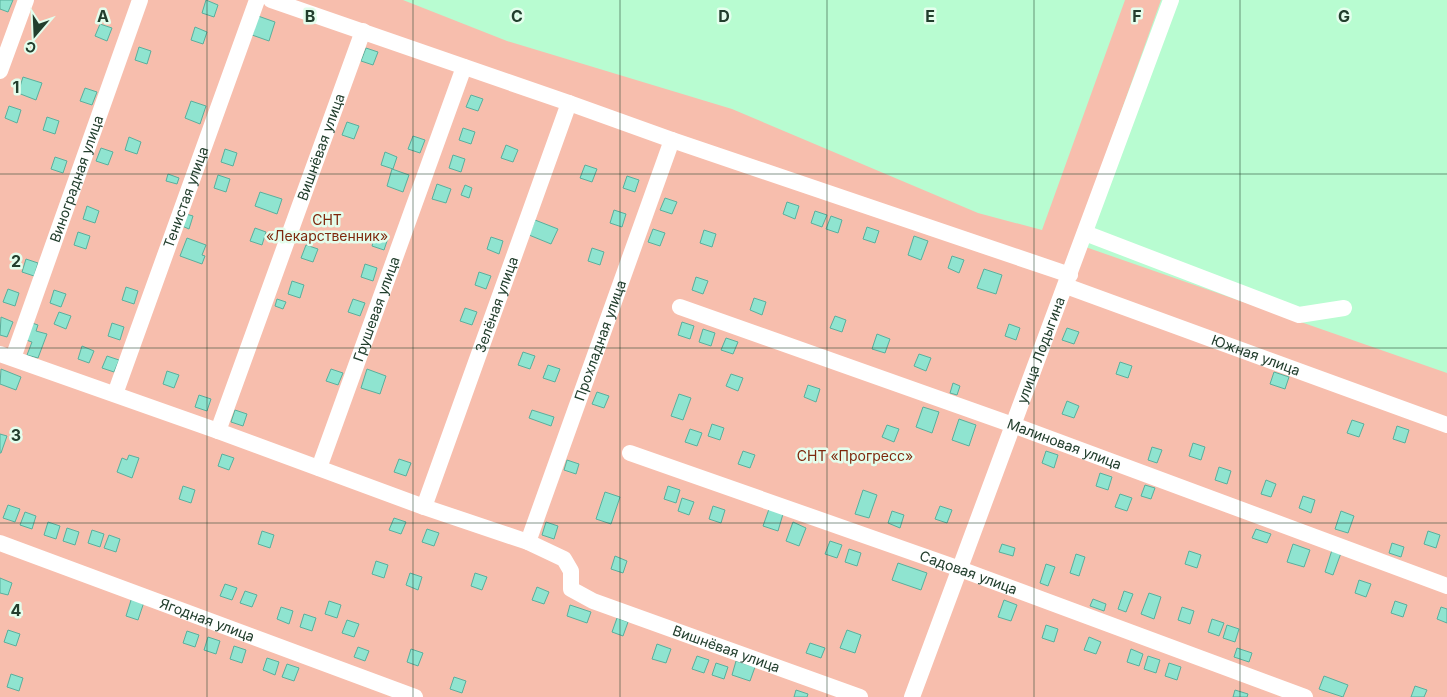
<svg xmlns="http://www.w3.org/2000/svg" width="1447" height="697" viewBox="0 0 1447 697" font-family="Inter,sans-serif">
  <style>
    .green { fill: #f7bead }
    .building { fill: #8fe4d0; stroke: #5aaf9c }
    .lines { fill: none; stroke-linecap: round; stroke-linejoin: round }
    .minor { stroke: #fff; stroke-width: 16 }
    .grid { fill: none; stroke: #223e2d; stroke-width: 1; stroke-opacity: 0.55 }
    .labels { text-anchor: middle; stroke-width: 5; stroke-linejoin: round; paint-order: stroke }
    .street-label { font-size: 14px; fill: #223e2d; stroke: #e4feed }
    .park-label { font-size: 14px; fill: #7e280d; stroke: #e4feed }
    .grid-label { font-size: 16px; text-anchor: middle; font-weight: bold; fill: #223e2d; stroke: #e4feed; stroke-width: 5; stroke-linejoin: round; paint-order: stroke }
  </style>
  <rect width="100%" height="100%" fill="#b8fcd1"/>
  <!-- green -->
  <path class="green" d="M0 0H403L507 41 732 109 978 213 1042 230 1125 0H1161L1074 243 1447 373V697H0Z"/>
  <!-- building -->
  <path class="building" d="M0 0H13L8 12 0 9Z
    M206 0 218 5 214 17 202 13Z
    M258 16 275 22 269 41 252 35Z
    M100 24 112 28 107 41 95 36Z
    M195 27 207 32 203 44 191 40Z
    M139 47 151 51 147 64 135 60Z
    M366 48 378 52 373 65 361 61Z
    M23 77 42 83 36 100 18 93Z
    M85 88 97 92 92 105 80 101Z
    M471 95 483 99 478 111 466 107Z
    M191 101 206 106 200 124 185 118Z
    M9 106 21 110 17 123 5 118Z
    M47 117 59 121 55 134 43 130Z
    M347 122 359 126 354 139 342 135Z
    M463 128 475 132 471 144 459 140Z
    M413 136 425 140 420 153 408 149Z
    M129 137 141 142 137 154 125 150Z
    M506 145 518 150 513 162 501 158Z
    M101 148 113 152 108 165 96 161Z
    M225 149 237 153 233 166 221 162Z
    M385 152 397 157 393 169 381 165Z
    M453 155 465 159 461 172 449 168Z
    M55 157 67 161 63 173 51 169Z
    M585 165 597 169 592 182 580 178Z
    M392 169 409 175 403 192 387 186Z
    M168 174 179 178 177 184 166 181Z
    M218 175 230 179 226 192 214 188Z
    M627 176 639 180 635 192 623 188Z
    M437 184 451 189 446 203 432 199Z
    M465 185 472 188 469 198 461 195Z
    M260 192 282 199 277 214 255 206Z
    M665 198 677 202 672 214 660 210Z
    M787 202 799 206 795 219 783 214Z
    M87 206 99 211 95 223 83 219Z
    M614 210 626 214 622 227 610 223Z
    M815 211 827 215 822 227 811 223Z
    M186 214 193 216 189 229 182 226Z
    M831 216 842 220 838 233 826 229Z
    M535 220 558 229 551 244 529 235Z
    M867 227 879 231 875 243 863 239Z
    M255 228 266 232 262 245 250 241Z
    M653 229 665 233 660 246 648 242Z
    M704 230 716 234 712 247 700 243Z
    M78 232 90 236 86 249 74 245Z
    M376 233 388 238 384 250 372 246Z
    M914 236 928 241 921 260 908 255Z
    M491 237 503 241 499 254 487 249Z
    M187 238 206 245 202 255 205 256 202 264 180 256Z
    M306 245 318 249 313 262 301 258Z
    M592 248 604 252 600 265 588 261Z
    M952 256 964 260 959 273 948 268Z
    M26 259 38 263 34 276 22 272Z
    M365 264 377 268 373 281 361 277Z
    M984 269 1002 275 996 294 977 288Z
    M479 272 491 276 486 289 475 285Z
    M696 277 708 281 703 294 692 290Z
    M292 281 304 285 300 298 288 294Z
    M126 287 138 291 134 304 122 300Z
    M8 289 19 293 15 306 3 302Z
    M54 290 66 294 61 307 50 303Z
    M754 298 766 302 762 315 750 310Z
    M277 299 286 302 283 309 275 306Z
    M353 299 365 303 360 316 348 312Z
    M465 308 477 312 472 325 460 321Z
    M59 312 71 316 66 329 54 324Z
    M835 316 846 320 842 332 830 328Z
    M1 317 13 322 7 337 0 335Z
    M29 322 38 325 36 331 47 334 38 358 27 355 32 342 23 339Z
    M682 322 694 326 690 339 678 335Z
    M112 323 124 327 120 340 108 336Z
    M1009 324 1020 328 1016 340 1005 336Z
    M1067 328 1079 332 1074 344 1062 340Z
    M703 329 715 333 711 346 699 342Z
    M877 334 890 339 885 353 872 349Z
    M726 338 738 342 733 354 721 350Z
    M82 346 94 351 89 363 78 359Z
    M523 352 535 356 530 369 518 365Z
    M919 354 931 358 926 371 914 366Z
    M107 356 119 360 114 372 102 368Z
    M1120 362 1132 366 1128 378 1116 374Z
    M548 365 560 369 555 382 543 378Z
    M1 369 21 377 16 390 0 384Z
    M331 369 343 373 338 385 326 381Z
    M367 369 386 376 380 394 361 388Z
    M167 371 179 375 174 388 163 384Z
    M1274 372 1289 377 1285 389 1270 384Z
    M731 374 743 378 738 391 726 386Z
    M953 383 960 386 957 395 950 393Z
    M808 385 820 389 816 402 804 397Z
    M597 392 609 396 604 408 592 404Z
    M679 394 691 398 683 420 671 416Z
    M199 395 211 399 207 411 195 407Z
    M1067 401 1079 406 1074 418 1062 414Z
    M923 407 939 412 932 433 916 427Z
    M235 410 247 414 243 426 231 422Z
    M532 410 554 417 551 426 529 418Z
    M959 419 976 425 969 446 952 440Z
    M1352 420 1364 424 1359 437 1347 433Z
    M712 424 724 428 720 440 708 436Z
    M887 425 899 429 894 442 882 437Z
    M1397 426 1409 430 1405 443 1393 439Z
    M690 429 702 433 697 446 685 442Z
    M0 434 7 436 1 453H0Z
    M1193 443 1205 447 1201 460 1189 456Z
    M1152 447 1162 450 1157 463 1148 460Z
    M743 451 755 455 750 468 738 464Z
    M1046 451 1058 455 1054 468 1042 463Z
    M222 454 234 458 229 470 218 466Z
    M129 455 139 458 132 478 117 472 122 458 127 460Z
    M399 459 411 463 406 476 394 472Z
    M567 460 579 464 576 474 564 470Z
    M1219 467 1231 471 1227 484 1215 480Z
    M1100 473 1112 477 1108 490 1096 486Z
    M1266 480 1276 484 1271 497 1261 494Z
    M1145 485 1155 488 1151 499 1141 496Z
    M183 486 195 490 191 503 179 499Z
    M668 486 680 490 676 503 664 499Z
    M863 490 877 495 869 518 855 514Z
    M605 492 620 497 611 524 596 519Z
    M1120 494 1132 498 1127 511 1115 507Z
    M1303 496 1315 500 1311 513 1299 508Z
    M682 498 694 502 689 515 678 511Z
    M8 505 20 509 15 522 3 518Z
    M713 506 725 510 721 523 709 519Z
    M940 506 952 510 947 523 935 519Z
    M769 509 783 514 778 531 763 526Z
    M892 511 904 515 900 528 888 523Z
    M1341 511 1354 516 1348 533 1335 529Z
    M25 512 36 516 32 529 20 525Z
    M394 518 406 522 401 534 389 530Z
    M48 522 60 526 56 539 44 535Z
    M546 522 558 526 554 539 542 535Z
    M793 522 806 528 799 546 786 541Z
    M67 528 79 532 75 545 63 541Z
    M427 529 439 533 434 546 422 542Z
    M1256 529 1271 534 1267 543 1252 538Z
    M92 530 104 534 100 547 88 543Z
    M262 531 274 535 270 548 258 544Z
    M1428 531 1440 535 1436 548 1424 544Z
    M109 535 120 539 116 552 104 548Z
    M830 541 842 545 837 558 825 554Z
    M1392 543 1404 547 1401 557 1389 553Z
    M1002 544 1015 548 1013 556 999 552Z
    M1293 544 1310 550 1304 567 1287 562Z
    M849 549 861 553 857 566 845 562Z
    M1332 550 1341 553 1333 575 1325 572Z
    M1189 551 1201 555 1197 568 1185 564Z
    M1076 554 1085 557 1079 576 1070 573Z
    M615 556 627 561 623 573 611 569Z
    M376 561 388 565 384 578 372 574Z
    M898 563 927 573 921 590 892 580Z
    M1046 564 1055 567 1048 586 1040 583Z
    M410 573 422 577 418 590 406 585Z
    M475 573 487 577 482 590 471 586Z
    M0 578 12 583 8 595 0 593Z
    M1359 580 1371 584 1366 597 1355 593Z
    M225 584 237 588 232 600 220 596Z
    M537 587 549 592 544 604 532 600Z
    M245 591 257 595 252 607 240 603Z
    M1124 591 1133 594 1126 612 1118 609Z
    M1149 593 1161 597 1154 619 1141 614Z
    M132 597 144 602 138 620 126 616Z
    M1093 599 1106 604 1104 611 1090 606Z
    M1004 600 1017 605 1011 621 998 617Z
    M329 601 341 605 337 618 325 614Z
    M1395 601 1407 605 1403 617 1391 613Z
    M570 605 591 612 587 623 567 616Z
    M281 607 293 611 289 624 277 619Z
    M1182 607 1194 611 1190 624 1178 620Z
    M1441 607 1447 609V623L1437 619Z
    M304 614 316 618 312 631 300 627Z
    M617 618 628 622 623 636 612 632Z
    M1212 619 1224 623 1219 636 1208 632Z
    M347 620 359 624 354 637 342 633Z
    M1046 625 1058 629 1054 642 1042 638Z
    M1227 625 1239 629 1235 642 1223 638Z
    M8 630 20 634 16 646 4 642Z
    M847 630 861 635 855 653 840 648Z
    M187 631 199 635 195 647 183 643Z
    M208 637 220 641 216 654 204 650Z
    M1089 637 1101 642 1096 654 1084 650Z
    M810 643 825 648 821 658 806 653Z
    M657 644 671 649 666 663 652 659Z
    M234 646 246 650 242 663 230 659Z
    M358 647 369 651 365 661 354 657Z
    M1237 648 1252 653 1249 662 1234 657Z
    M411 649 423 653 418 666 407 662Z
    M1131 649 1143 654 1139 666 1127 662Z
    M697 656 709 660 704 673 692 669Z
    M1148 656 1160 660 1156 673 1144 669Z
    M267 658 279 662 275 675 263 670Z
    M736 661 755 667 750 681 732 675Z
    M716 663 728 667 724 679 712 675Z
    M1169 663 1181 667 1177 680 1165 676Z
    M287 664 299 668 294 681 282 677Z
    M11 674 23 678 19 691 7 687Z
    M1324 676 1348 685 1343 697 1319 689Z
    M454 677 466 681 462 693 450 689Z
    M1415 686 1427 690 1424 697H1411Z
    M796 690 808 694 807 697H794Z
    M1235 690 1248 694 1247 697H1233Z"/>
  <g class="lines">
    <!-- minor -->
    <g class="minor">
      <path d="M271 0 569 103 672 140 1070 275"/>
      <path d="M0 71 26 0"/>
      <path d="M1085 233 1299 315 1344 308"/>
      <path id="s1" d="M1066 286 1447 425"/>
      <path id="s2" d="M680 307 1013 425 1447 586"/>
      <path id="s3" d="M0 354 218 431 424 507 528 542 564 559 571 571V589L593 601 860 697"/>
      <path id="s4" d="M13 358 140 0"/>
      <path id="s5" d="M115 394 257 0"/>
      <path id="s6" d="M218 431 363 31"/>
      <path id="s7" d="M630 453 960 569 1305 697"/>
      <path id="s8" d="M319 468 464 67"/>
      <path id="s9" d="M424 507 569 103"/>
      <path id="s10" d="M528 542 672 140"/>
      <path id="s11" d="M0 543 415 697"/>
      <path id="s12" d="M912 697 1171 0"/>
    </g>
  </g>
  <!-- grid -->
  <path class="grid" d="M207 0V697M413 0V697M620 0V697M827 0V697M1034 0V697M1240 0V697M0 174H1447M0 348H1447M0 523H1447"/>
  <g class="labels">
    <!-- street labels -->
    <g class="street-label">
      <text dy="5" stroke="none"><textPath href="#s6" startOffset="302">Вишнёвая улица</textPath></text>
      <text dy="5" stroke="none"><textPath href="#s4" startOffset="190">Виноградная улица</textPath></text>
      <text dy="5" stroke="none"><textPath href="#s5" startOffset="209">Тенистая улица</textPath></text>
      <text dy="5" stroke="none"><textPath href="#s9" startOffset="215">Зелёная улица</textPath></text>
      <text dy="5" stroke="none"><textPath href="#s8" startOffset="169">Грушевая улица</textPath></text>
      <text dy="5" stroke="none"><textPath href="#s10" startOffset="214">Прохладная улица</textPath></text>
      <text dy="5" stroke="none"><textPath href="#s12" startOffset="370">улица Лодыгина</textPath></text>
      <text dy="5" stroke="none"><textPath href="#s1" startOffset="202">Южная улица</textPath></text>
      <text dy="5" stroke="none"><textPath href="#s2" startOffset="408">Малиновая улица</textPath></text>
      <text dy="5" stroke="none"><textPath href="#s7" startOffset="359">Садовая улица</textPath></text>
      <text dy="5" stroke="none"><textPath href="#s11" startOffset="221">Ягодная улица</textPath></text>
      <text dy="5" stroke="none"><textPath href="#s3" startOffset="799">Вишнёвая улица</textPath></text>
    </g>
    <!-- park labels -->
    <g class="park-label">
      <text x="327" y="225">СНТ<tspan x="327" dy="16">«Лекарственник»</tspan></text>
      <text x="855" y="461">СНТ «Прогресс»</text>
    </g>
  </g>
  <g class="grid-label">
    <text x="103" y="22">A</text>
    <text x="310" y="22">B</text>
    <text x="517" y="22">C</text>
    <text x="724" y="22">D</text>
    <text x="930" y="22">E</text>
    <text x="1137" y="22">F</text>
    <text x="1344" y="22">G</text>
    <text x="16" y="93">1</text>
    <text x="16" y="267">2</text>
    <text x="16" y="441">3</text>
    <text x="16" y="616">4</text>
  </g>
  <!-- north arrow -->
  <g transform="translate(35 35) rotate(199)" stroke="#e4feed" stroke-width="4" paint-order="stroke">
  <path d="M0-4L9 19L0 12L-9 19Z" fill="#223e2d"/>
  <text y="-8" font-size="14" font-weight="bold" text-anchor="middle" fill="#223e2d">С</text>
  </g>
</svg>
